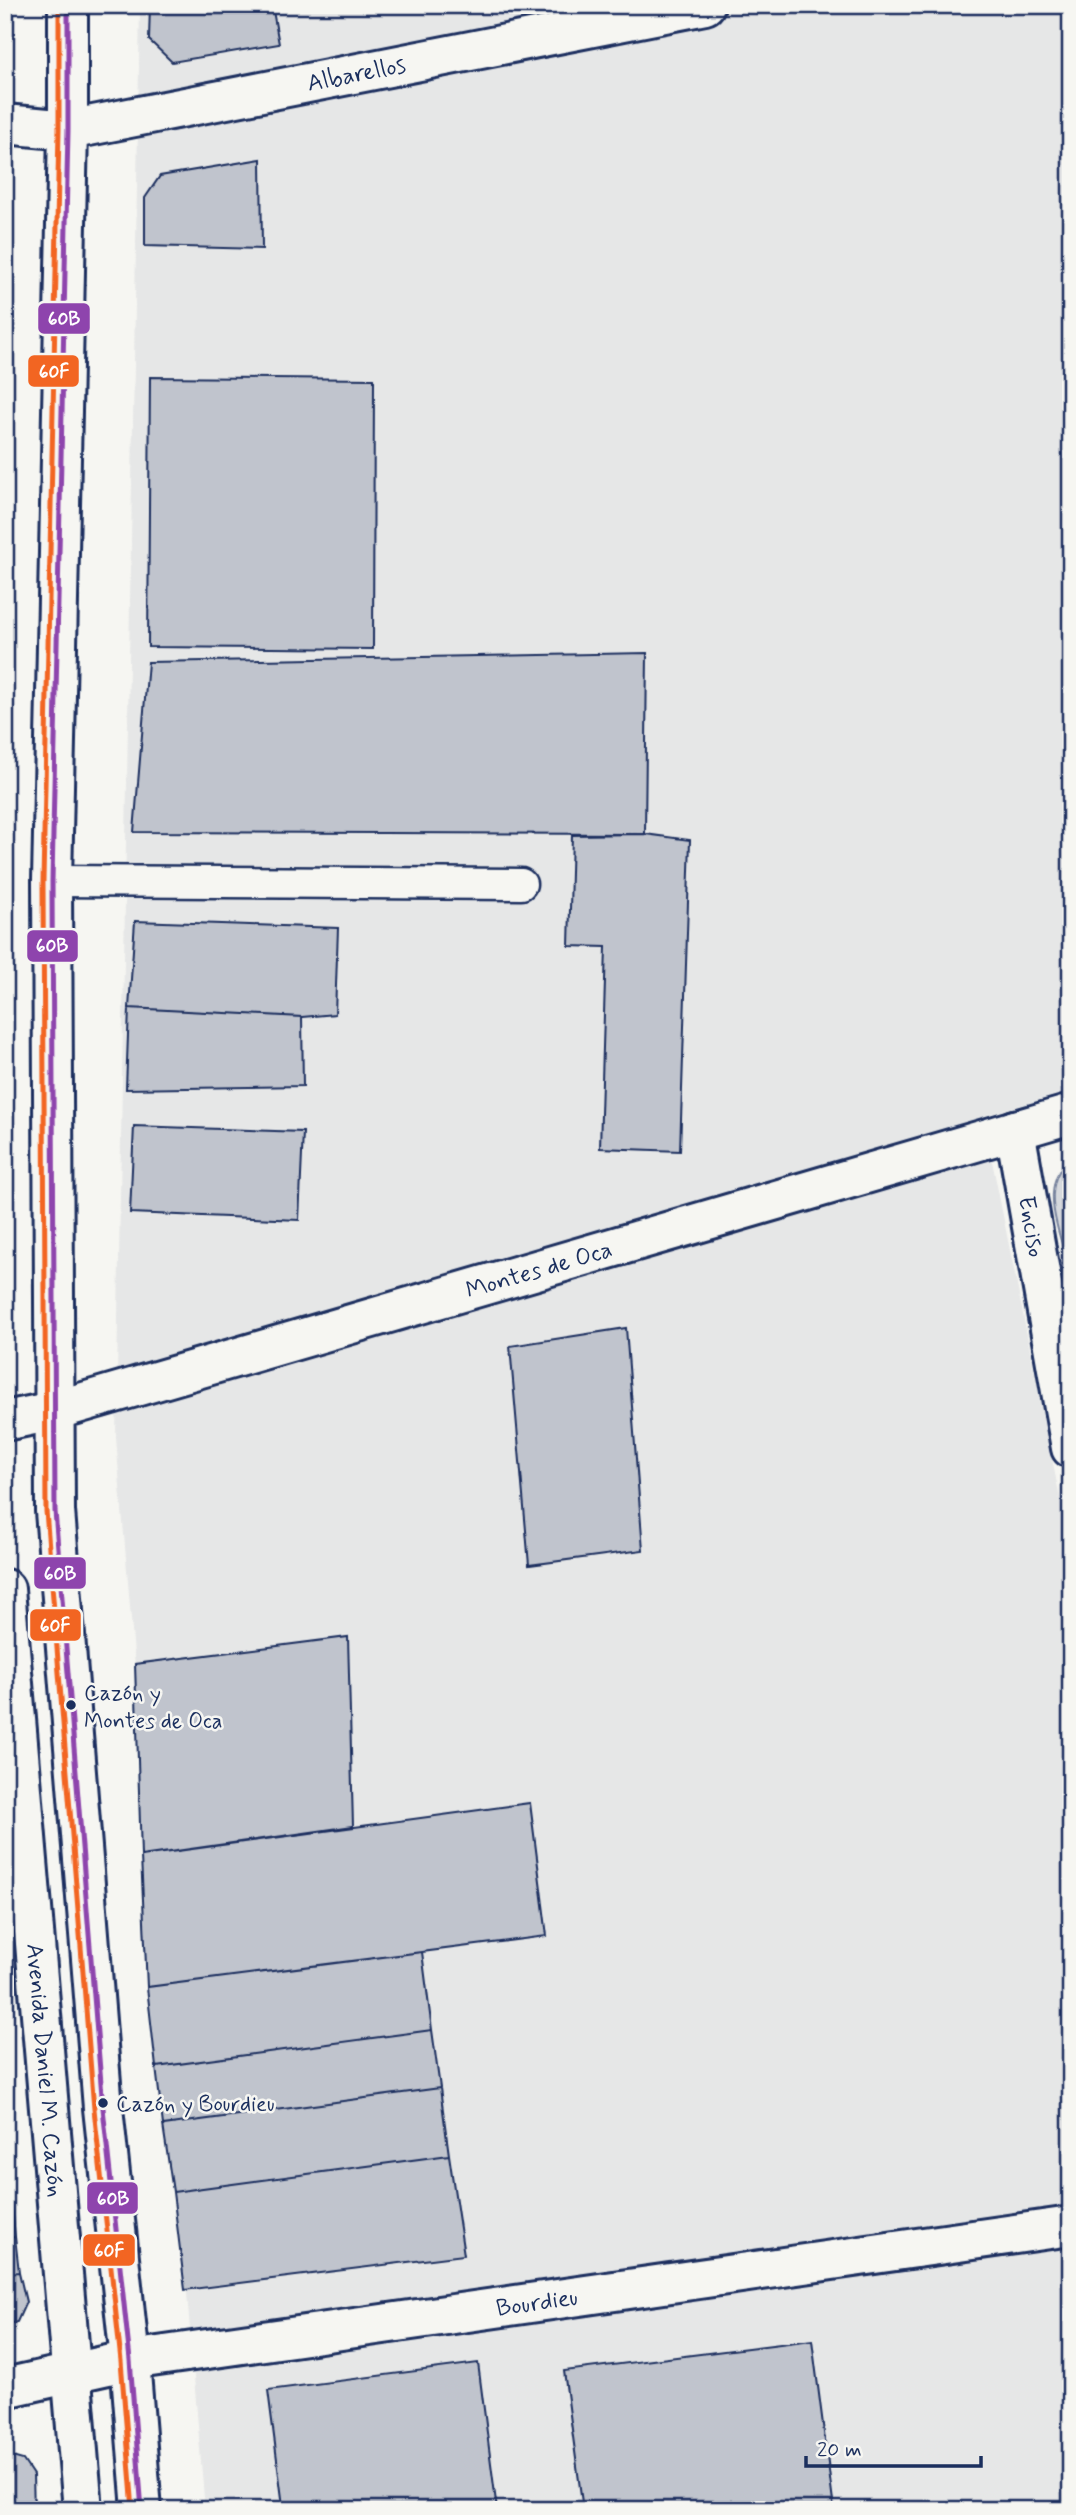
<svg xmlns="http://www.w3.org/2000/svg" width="1076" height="2515" viewBox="0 0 1076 2515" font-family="Mynerve,sans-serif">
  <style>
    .built { fill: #e6e7e7 }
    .green { fill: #d6d9dd; stroke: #78849e; stroke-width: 2 }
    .building { fill: #c0c4cd; stroke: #1b2f5e; stroke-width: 2 }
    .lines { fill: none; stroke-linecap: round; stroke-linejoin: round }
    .lane-casing { stroke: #1b2f5e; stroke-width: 35 }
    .street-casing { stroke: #1b2f5e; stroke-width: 44 }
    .secondary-casing { stroke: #1b2f5e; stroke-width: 44 }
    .lane { stroke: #f6f6f2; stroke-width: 30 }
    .street { stroke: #f6f6f2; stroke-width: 38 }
    .secondary { stroke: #f6f6f2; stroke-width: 38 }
    .bus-1-casing { stroke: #f6f6f2; stroke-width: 10 }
    .bus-2-casing { stroke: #f6f6f2; stroke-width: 10 }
    .bus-1 { stroke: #8e44ad; stroke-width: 5 }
    .bus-2 { stroke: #f26522; stroke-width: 5 }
    .bus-dot { fill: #1b2f5e; stroke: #f6f6f2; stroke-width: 2.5 }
    .labels { text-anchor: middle; stroke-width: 5; stroke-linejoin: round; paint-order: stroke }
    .bus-label { font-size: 22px; fill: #1b2f5e; stroke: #f6f6f2; text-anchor: start }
    .street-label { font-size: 24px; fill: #1b2f5e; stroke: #f6f6f2 }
    .line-badge { stroke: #f6f6f2; stroke-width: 2.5 }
    .badge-label { font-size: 19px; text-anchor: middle; font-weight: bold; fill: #fff }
  </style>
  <rect width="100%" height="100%" fill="#f6f6f2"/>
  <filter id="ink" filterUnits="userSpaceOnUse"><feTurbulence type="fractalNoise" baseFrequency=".0143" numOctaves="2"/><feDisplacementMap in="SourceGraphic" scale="14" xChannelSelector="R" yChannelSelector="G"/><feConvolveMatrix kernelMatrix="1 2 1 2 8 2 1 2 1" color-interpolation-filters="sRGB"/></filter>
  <g filter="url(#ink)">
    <!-- built -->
    <path class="built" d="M140 5H1071V1091L983 1116 1071 1553V2510H205L116 1438Z"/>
    <!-- green -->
    <path class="green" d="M1071 1158V1273C1062 1240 1035 1184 1071 1158Z"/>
    <!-- building -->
    <path class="building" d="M150 5H272L279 44 172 62 149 40Z
      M261 159 262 249 145 246V198L160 176Z
      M150 377 374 379 373 649 148 647Z
      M647 653 645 834 134 832 148 662Z
      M645 834 690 840 680 1151 600 1148 606 947 569 946 572 835Z
      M135 921 338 928 335 1014 302 1017 129 1008Z
      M129 1008 302 1017 303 1086 126 1089Z
      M134 1126 303 1132 299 1220 130 1213Z
      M626 1328 643 1550 529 1565 510 1346Z
      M348 1637 353 1826 141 1856 135 1664Z
      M530 1803 547 1936 147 1987 141 1856Z
      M422 1952 432 2030 156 2067 147 1987Z
      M432 2030 440 2088 163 2125 156 2067Z
      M440 2088 449 2155 173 2192 163 2125Z
      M449 2155 464 2255 185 2290 173 2192Z
      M12 2204 15 2237 5 2238V2205Z
      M15 2237 19 2272 5 2273V2238Z
      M19 2272 26 2302 17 2322 5 2325V2273Z
      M812 2340 834 2510H583L564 2371Z
      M478 2363 497 2510H254L283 2506 268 2390Z
      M5 2455 23 2460 33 2475 34 2510H5Z"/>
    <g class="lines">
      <defs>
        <path id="lane" d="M52 881 521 884"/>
        <g id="street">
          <path id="s1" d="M5 124 68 130 705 5"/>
          <path id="s2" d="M1015 1130 1071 1448"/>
          <path id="s3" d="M5 1421 53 1411 1071 1114"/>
          <path id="s4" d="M5 2388 130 2360 1071 2226"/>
        </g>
        <g id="secondary">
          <path d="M68 5V130L52 881 55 1511 103 2108 130 2360 142 2510"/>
          <path id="s5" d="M5 1589 83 2510"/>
        </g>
      </defs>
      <!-- lane casing -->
      <use href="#lane" class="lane-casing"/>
      <!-- street casing -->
      <use href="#street" class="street-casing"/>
      <!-- secondary casing -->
      <use href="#secondary" class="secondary-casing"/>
      <!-- lane -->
      <use href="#lane" class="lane"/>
      <!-- street -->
      <use href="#street" class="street"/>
      <!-- secondary -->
      <use href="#secondary" class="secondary"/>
      <defs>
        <path id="bus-1" d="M68 5V130L52 881 55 1511 103 2108 130 2360 142 2510"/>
        <path id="bus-2" d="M59 5V130L43 881 46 1511 94 2109 121 2361 133 2510"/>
      </defs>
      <!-- bus-1 casing -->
      <use href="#bus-1" class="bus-1-casing"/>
      <!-- bus-2 casing -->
      <use href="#bus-2" class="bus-2-casing"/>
      <!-- bus-1 -->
      <use href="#bus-1" class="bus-1"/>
      <!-- bus-2 -->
      <use href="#bus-2" class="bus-2"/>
    </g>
  </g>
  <!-- markers -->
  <g class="bus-dot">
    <circle cx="71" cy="1705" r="6"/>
    <circle cx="103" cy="2103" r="6"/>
  </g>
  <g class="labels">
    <!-- bus labels -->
    <g class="bus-label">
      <text x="84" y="1700">Cazón y<tspan x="84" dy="28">Montes de Oca</tspan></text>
      <text x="116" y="2111">Cazón y Bourdieu</text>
    </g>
    <!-- street labels -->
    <g class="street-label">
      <text dy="8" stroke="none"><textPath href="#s1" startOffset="357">Albarellos</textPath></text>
      <text dy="8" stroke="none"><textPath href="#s2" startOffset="98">Enciso</textPath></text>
      <text dy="8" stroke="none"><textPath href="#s3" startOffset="555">Montes de Oca</textPath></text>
      <text dy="8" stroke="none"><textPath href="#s5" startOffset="483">Avenida Daniel M. Cazón</textPath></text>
      <text dy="8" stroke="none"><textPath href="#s4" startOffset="539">Bourdieu</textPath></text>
    </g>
  </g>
  <g class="line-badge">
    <rect x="37" y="302" width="54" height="33" rx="7" fill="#8e44ad"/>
    <rect x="27" y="354" width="53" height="34" rx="7" fill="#f26522"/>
    <rect x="26" y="929" width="53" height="34" rx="7" fill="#8e44ad"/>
    <rect x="33" y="1556" width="54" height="34" rx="7" fill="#8e44ad"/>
    <rect x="29" y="1608" width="53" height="34" rx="7" fill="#f26522"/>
    <rect x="86" y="2181" width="53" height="34" rx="7" fill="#8e44ad"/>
    <rect x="82" y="2233" width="54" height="34" rx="7" fill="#f26522"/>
  </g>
  <g class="badge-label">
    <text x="64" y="325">60B</text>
    <text x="54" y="378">60F</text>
    <text x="52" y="952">60B</text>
    <text x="60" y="1580">60B</text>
    <text x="55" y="1632">60F</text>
    <text x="113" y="2205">60B</text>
    <text x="109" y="2257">60F</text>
  </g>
  <!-- margin -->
  <rect width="1076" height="2515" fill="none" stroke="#f6f6f2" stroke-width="28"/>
  <rect x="14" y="14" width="1048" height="2487" fill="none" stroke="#1b2f5e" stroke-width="2.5" filter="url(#ink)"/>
  <!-- scale -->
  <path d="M806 2456v10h175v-10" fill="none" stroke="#1b2f5e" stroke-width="3.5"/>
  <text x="817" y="2456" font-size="21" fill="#1b2f5e" stroke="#f6f6f2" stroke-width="5" paint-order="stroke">20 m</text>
</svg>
